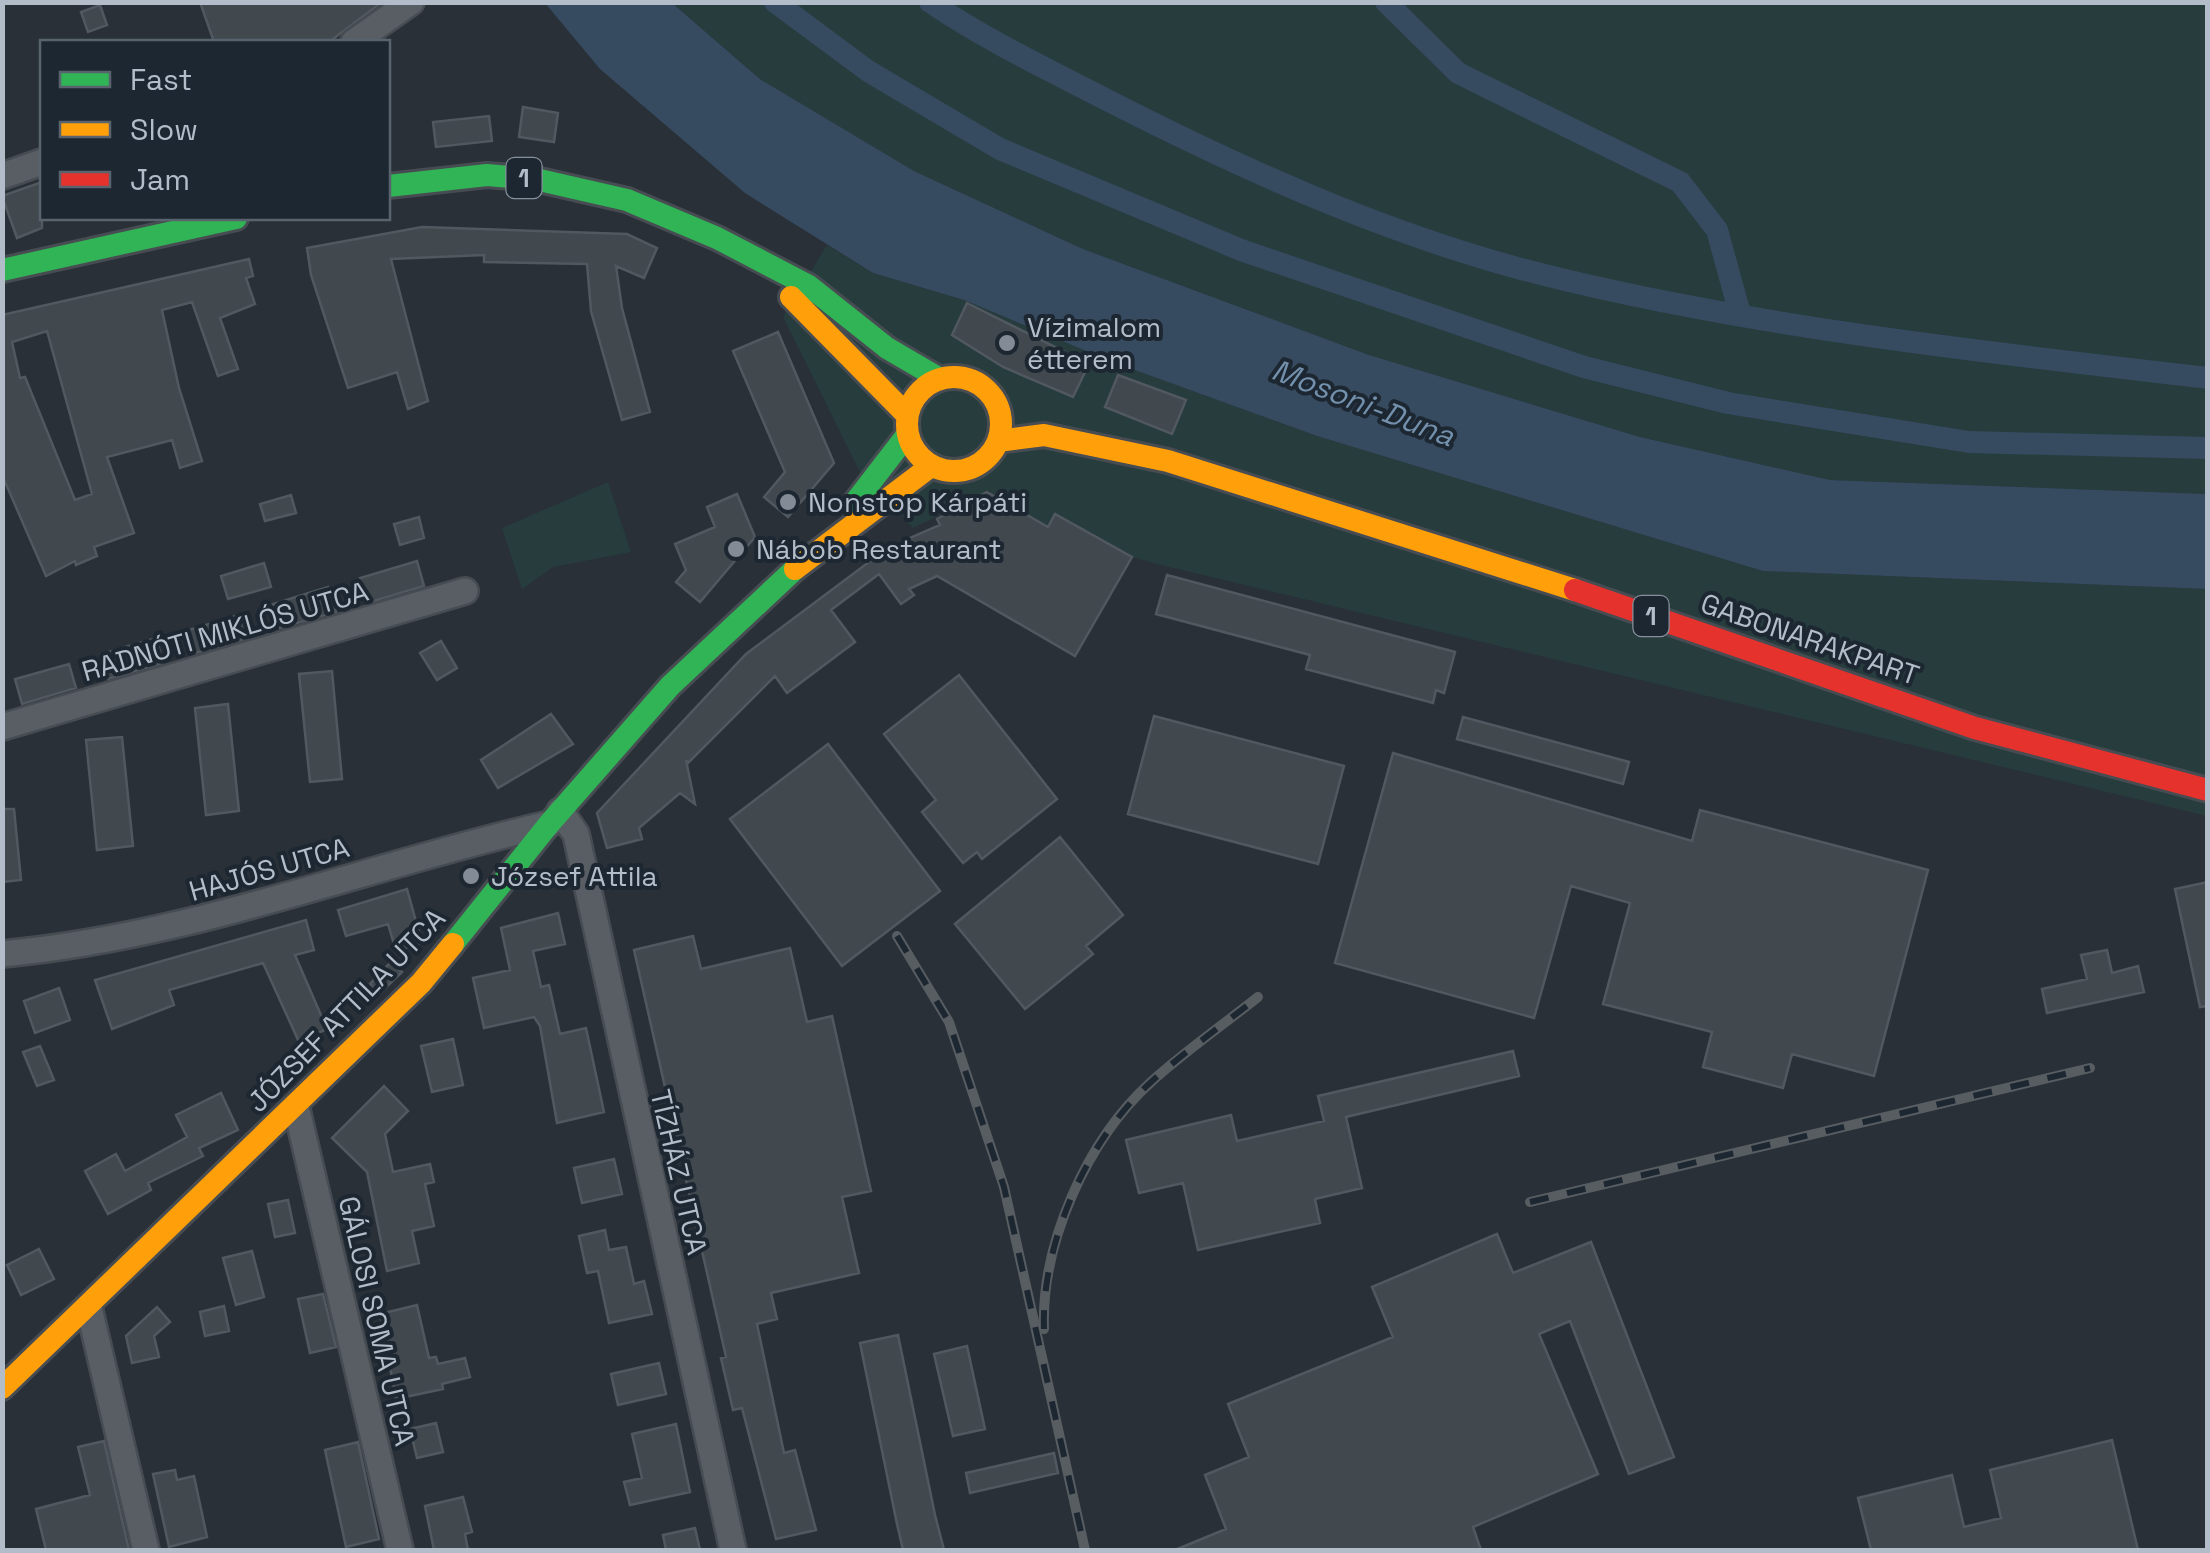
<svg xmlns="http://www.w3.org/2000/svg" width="2210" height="1553" viewBox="0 0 2210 1553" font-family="'Space Grotesk',sans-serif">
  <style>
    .green { fill: #263c3d }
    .water { fill: #364b60 }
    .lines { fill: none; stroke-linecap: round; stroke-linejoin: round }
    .canal { stroke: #364b60; stroke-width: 22 }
    .building { fill: #41484e; stroke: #51585f; stroke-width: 2.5; fill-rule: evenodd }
    .street-casing { stroke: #474c52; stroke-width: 30 }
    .fast-casing { stroke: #474c52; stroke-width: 28 }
    .slow-casing { stroke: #474c52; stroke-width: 28 }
    .jam-casing { stroke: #474c52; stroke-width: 28 }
    .street { stroke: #595e65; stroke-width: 25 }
    .fast { stroke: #30b455; stroke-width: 22 }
    .slow { stroke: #ff9f0a; stroke-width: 22 }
    .jam { stroke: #e5322d; stroke-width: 22 }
    .rail-casing { stroke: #585d62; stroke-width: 10 }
    .rail { stroke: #1d2732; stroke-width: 6; stroke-dasharray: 19; stroke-linecap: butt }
    .poi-dot { fill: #838c96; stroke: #1d2732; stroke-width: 4 }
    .labels { text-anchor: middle; stroke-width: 8; stroke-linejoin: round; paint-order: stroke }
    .shield { fill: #1d2732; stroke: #86909c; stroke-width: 2.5 }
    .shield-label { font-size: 25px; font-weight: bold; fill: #b3bdc9 }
    .poi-label { font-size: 28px; fill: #b3bdc9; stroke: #1d2732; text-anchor: start }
    .street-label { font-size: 28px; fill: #b3bdc9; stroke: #1d2732 }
    .water-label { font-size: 30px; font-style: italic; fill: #7391ac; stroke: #1d2732 }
  </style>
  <rect width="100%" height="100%" fill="#293037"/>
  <!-- green -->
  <path class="green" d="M672 3H2207V494L1830 480 1640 437 1369 355 1083 249 914 171 760 79Z
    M827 245 873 273 964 300 1110 361 1317 436 1763 571 2207 589V816L1157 564 1132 557 1055 514 1047 526 988 491 913 528 859 470 783 317Z
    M608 482 631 552 553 567 522 589 502 528Z"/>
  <!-- water -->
  <path class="water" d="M545 3H672L760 79 914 171 1083 249 1369 355 1640 437 1830 480 2207 494V589L1763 571 1317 436 1110 361 964 300 873 273 745 193 600 69Z"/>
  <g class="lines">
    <!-- canal -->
    <path class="canal" d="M775 2 868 71 1000 149 1241 250 1584 367 1728 403 1969 442 2208 448
      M930 2C986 40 1049 70 1109 101 1254 175 1406 243 1565 280 1776 330 1993 353 2208 378
      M1386 2 1458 73 1680 182 1717 230 1740 314"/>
  </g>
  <!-- building -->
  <path class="building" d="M200 2H382L329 42H214Z
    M100 5 107 25 88 32 81 12Z
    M523 107 558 113 554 142 519 137Z
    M489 116 492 141 436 147 433 122Z
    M42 182V228L17 238 2 196Z
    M422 227 627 234 657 248 644 278 616 266 622 308 650 412 622 420 591 311 587 264 484 262V255L391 259 428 401 408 409 397 372 348 388 311 275 307 248Z
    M249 259 253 276 246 278 255 304 220 318 238 369 218 376 192 302 162 310 179 388 202 461 180 468 172 440 107 457 134 533 94 547 97 556 76 565 75 561 46 576 2 475V315ZM47 331 92 494 75 500 25 377 20 378 12 342Z
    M967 303 1089 364 1073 397 1003 367 952 335Z
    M778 332 834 463 788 517 764 497 785 472 733 351Z
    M1118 375 1186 400 1172 434 1105 407Z
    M987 492 1048 527 1055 514 1132 557 1075 656 937 576 909 589 914 595 901 604 879 574 831 610 855 642 787 693 775 676 688 763 686 760 695 804 680 793 639 828 642 839 607 848 597 813 746 654 889 547 940 525 937 519Z
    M737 494 755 537 700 602 676 582 686 570 675 544 715 527 707 507Z
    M291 495 296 513 265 521 260 504Z
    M419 517 424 538 400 545 394 524Z
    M417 561 424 586 367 603 360 578Z
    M264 563 271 587 228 599 221 576Z
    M1167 575 1455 652 1444 693 1436 690 1433 703 1306 669 1310 655 1156 614Z
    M328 587 336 612 280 628 273 604Z
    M242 614 248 638 196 653 189 630Z
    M156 638 163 663 108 679 101 654Z
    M441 641 457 668 437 680 420 653Z
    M69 664 76 688 22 704 15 679Z
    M332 671 342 779 310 782 299 674Z
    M959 675 1057 799 982 859 977 852 963 863 922 812 936 800 884 734Z
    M228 704 239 811 206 815 195 708Z
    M551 714 573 744 498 788 481 760Z
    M1154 716 1344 766 1318 864 1128 814Z
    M1463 717 1629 762 1623 784 1457 739Z
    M122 737 133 846 97 850 86 740Z
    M828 744 940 891 842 966 730 819Z
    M1393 753 1692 841 1700 810 1928 870 1874 1076 1792 1054 1783 1088 1703 1067 1712 1032 1603 1004 1630 903 1571 886 1534 1018 1335 963Z
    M2 809H14L21 880 2 882Z
    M1060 837 1123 915 1086 946 1093 954 1025 1009 955 924Z
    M2208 882V1006L2200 1007 2175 889Z
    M407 889 422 943 396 951 388 924 346 936 338 910Z
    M558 913 565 944 533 951 541 987 549 985 560 1034 586 1028 604 1112 557 1123 540 1026 534 1017 484 1028 473 978 510 970 501 928Z
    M306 920 314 950 295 955 327 1029 299 1042 263 963 169 990 174 1005 112 1029 95 980Z
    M693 936 701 969 790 948 807 1022 832 1016 871 1191 842 1197 859 1273 771 1293 777 1319 757 1324 784 1453 795 1450 816 1530 776 1539 742 1408 733 1410 721 1358 726 1357 634 950Z
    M2107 950 2112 973 2138 966 2144 992 2047 1013 2042 989 2087 979 2081 955Z
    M391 962 402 972 380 993 370 984Z
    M59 988 70 1020 35 1033 24 1001Z
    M453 1039 463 1085 432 1092 421 1046Z
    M40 1046 54 1080 37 1086 23 1052Z
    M1513 1051 1519 1076 1346 1117 1362 1188 1315 1199 1320 1223 1198 1250 1183 1183 1139 1193 1126 1140 1231 1115 1237 1141 1324 1121 1318 1096Z
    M384 1086 408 1111 385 1134 393 1172 430 1164 434 1182 425 1184 434 1226 412 1231 419 1263 387 1271 367 1172 332 1138Z
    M221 1093 238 1130 199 1148 203 1156 148 1183 151 1190 108 1214 85 1171 116 1154 125 1171 187 1137 176 1115Z
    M614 1159 622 1194 582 1203 574 1168Z
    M288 1200 295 1233 275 1237 268 1204Z
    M605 1230 609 1250 626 1247 634 1284 644 1281 652 1314 609 1323 598 1271 587 1273 579 1236Z
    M1497 1234 1513 1273 1591 1242 1674 1457 1629 1474 1570 1321 1539 1334 1598 1474 1473 1527 1481 1550H1175L1226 1529 1205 1475 1249 1457 1228 1404 1393 1337 1372 1287Z
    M39 1249 54 1279 21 1295 7 1265Z
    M252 1251 264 1297 236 1305 223 1258Z
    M323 1294 336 1347 310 1353 298 1299Z
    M417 1305 429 1358 436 1357 438 1364 465 1358 470 1377 442 1384 443 1389 396 1399 380 1314Z
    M224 1306 229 1331 205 1336 200 1312Z
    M157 1307 170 1322 154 1336 159 1357 132 1363 126 1336Z
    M898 1335 935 1515 944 1550H903L897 1524 860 1343Z
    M967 1346 985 1429 953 1436 934 1354Z
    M659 1363 666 1394 618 1405 611 1374Z
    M436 1423 443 1452 417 1458 410 1429Z
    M676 1424 690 1492 630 1505 624 1482 642 1478 632 1434Z
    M2112 1440 2138 1550H1871L1858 1498 1952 1475 1964 1527 2001 1518 1990 1470Z
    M104 1441 129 1550H46L36 1509 90 1495 78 1447Z
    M358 1442 379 1539 346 1547 325 1450Z
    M1054 1453 1058 1473 970 1493 966 1473Z
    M175 1470 177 1480 194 1476 207 1537 169 1547 153 1474Z
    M463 1497 472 1532 465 1534 468 1550H434L425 1506Z
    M695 1528 700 1550H666L663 1535Z"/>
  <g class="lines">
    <defs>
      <path id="street" d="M354 42 411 2
        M2 176 42 162
        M2 727 465 591
        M560 811 576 834 733 1550
        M2 954C190 937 366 866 549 824
        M296 1106 400 1550
        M89 1308 146 1550"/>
      <path id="fast" d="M388 186 487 175 535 179 627 200 717 238 809 286 887 348 940 379
        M2 270 236 218
        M853 505 907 435
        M453 944 549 824 670 686 795 569"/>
      <path id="slow" d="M791 297 907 415
        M907 424a47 47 0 1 1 94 0a47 47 0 1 1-94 0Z
        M998 441 1044 435 1168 461 1575 590
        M795 569 931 466
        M2 1388 421 983 453 944"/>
      <path id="jam" d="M1575 590 1975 728 2208 790"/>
    </defs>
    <!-- street casing -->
    <use href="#street" class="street-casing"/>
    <!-- fast casing -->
    <use href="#fast" class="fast-casing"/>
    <!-- slow casing -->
    <use href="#slow" class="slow-casing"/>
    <!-- jam casing -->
    <use href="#jam" class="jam-casing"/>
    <!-- street -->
    <use href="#street" class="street"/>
    <!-- fast -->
    <use href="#fast" class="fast"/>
    <!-- slow -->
    <use href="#slow" class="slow"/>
    <!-- jam -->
    <use href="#jam" class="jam"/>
    <defs>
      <path id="rail" d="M897 936 949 1022 1004 1187 1085 1550
        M1530 1202 2090 1068
        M1044 1329C1041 1243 1087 1140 1151 1082 1184 1052 1223 1025 1258 997"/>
    </defs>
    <!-- rail casing -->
    <use href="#rail" class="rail-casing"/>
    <!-- rail -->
    <use href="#rail" class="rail"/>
  </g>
  <!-- markers -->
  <g class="poi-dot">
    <circle cx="1007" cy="343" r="10"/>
    <circle cx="788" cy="502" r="10"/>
    <circle cx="736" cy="549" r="10"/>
    <circle cx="471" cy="876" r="10"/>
  </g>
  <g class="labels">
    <!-- shield labels -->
    <g class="shield">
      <rect x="506.5" y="158" width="35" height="40" rx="8"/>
      <rect x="1633.5" y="596" width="35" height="40" rx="8"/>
    </g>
    <g class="shield-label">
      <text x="524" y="187">1</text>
      <text x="1651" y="625">1</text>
    </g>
    <!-- poi labels -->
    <g class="poi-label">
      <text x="1027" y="337">Vízimalom<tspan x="1027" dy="32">étterem</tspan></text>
      <text x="808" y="512">Nonstop Kárpáti</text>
      <text x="756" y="559">Nábob Restaurant</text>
      <text x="491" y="886">József Attila</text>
    </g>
    <!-- street labels -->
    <g class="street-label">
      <text transform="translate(225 631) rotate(-16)" y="10">RADNÓTI MIKLÓS UTCA</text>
      <text transform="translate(1810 639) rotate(19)" y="10">GABONARAKPART</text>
      <text transform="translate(269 869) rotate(-16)" y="10">HAJÓS UTCA</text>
      <text transform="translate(346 1010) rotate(-46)" y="10">JÓZSEF ATTILA UTCA</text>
      <text transform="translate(679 1172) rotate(77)" y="10">TÍZHÁZ UTCA</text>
      <text transform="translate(377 1321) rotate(77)" y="10">GÁLOSI SOMA UTCA</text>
    </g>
    <!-- water labels -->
    <g class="water-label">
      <text transform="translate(1363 403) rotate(21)" y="10">Mosoni-Duna</text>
    </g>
  </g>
  <!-- border -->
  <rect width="2210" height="1553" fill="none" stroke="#b3bdc9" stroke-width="10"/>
  <!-- legend -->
  <rect x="40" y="40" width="350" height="180" fill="#1d2732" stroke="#59636e" stroke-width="2.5"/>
  <rect x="60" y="72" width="50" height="15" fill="#30b455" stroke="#59636e" stroke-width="2.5"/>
  <text x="130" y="90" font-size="30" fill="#b3bdc9">Fast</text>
  <rect x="60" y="122" width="50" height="15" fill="#ff9f0a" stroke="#59636e" stroke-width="2.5"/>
  <text x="130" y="140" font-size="30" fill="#b3bdc9">Slow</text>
  <rect x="60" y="172" width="50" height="15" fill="#e5322d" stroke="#59636e" stroke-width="2.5"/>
  <text x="130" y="190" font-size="30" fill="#b3bdc9">Jam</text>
</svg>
